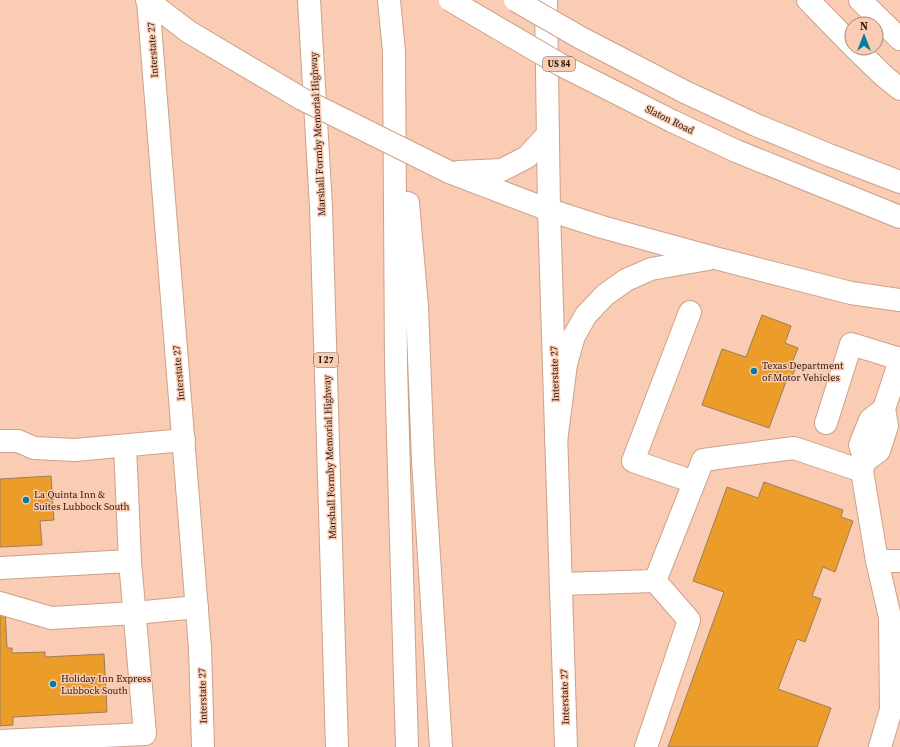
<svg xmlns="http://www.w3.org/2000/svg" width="900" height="747" viewBox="0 0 900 747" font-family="'Source Serif 4',serif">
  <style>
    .building { fill: #ec9c29; stroke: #9b7d5a }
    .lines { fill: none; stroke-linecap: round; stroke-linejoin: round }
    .minor-casing { stroke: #cda189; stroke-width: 24 }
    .major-casing { stroke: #cda189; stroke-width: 24 }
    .highway-casing { stroke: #cda189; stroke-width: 24 }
    .minor { stroke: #fff; stroke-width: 22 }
    .major { stroke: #fff; stroke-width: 22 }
    .highway { stroke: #fff; stroke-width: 22 }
    .highway-bridge-casing { stroke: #cda189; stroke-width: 24; stroke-linecap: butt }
    .highway-bridge { stroke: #fff; stroke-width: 22 }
    .poi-dot { fill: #057ca4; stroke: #faccb3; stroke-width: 1.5 }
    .labels { text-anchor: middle; stroke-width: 3; stroke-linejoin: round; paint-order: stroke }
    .shield { fill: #faccb3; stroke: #684e40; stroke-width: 1 }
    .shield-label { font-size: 9px; font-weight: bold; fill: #29180f }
    .street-label { font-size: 10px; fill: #29180f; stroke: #faccb3 }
    .poi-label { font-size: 10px; fill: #29180f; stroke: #faccb3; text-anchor: start }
  </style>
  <rect width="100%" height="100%" fill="#faccb3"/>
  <!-- building -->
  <path class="building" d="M762 315 791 326 785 343 798 348 792 363 797 364 791 380 787 379 769 428 702 405 722 349 746 357Z
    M51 476 54 520 40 521 42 545 0 547V479Z
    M764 482 843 510 841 517 853 521 835 572 823 567 812 596 821 599 805 642 797 639 778 689 831 708 817 747H668L724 592 693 581 727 487 758 498Z
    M0 610H5L7 648H12V653L45 652V657L104 654 107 712 13 717V725L0 726Z"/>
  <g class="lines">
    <defs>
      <path id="minor" d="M860 0 900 39
        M690 312 633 461 694 482
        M826 423 851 344 900 359
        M0 441H18L34 448 75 450 184 440
        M865 461 879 451 887 426 884 409 900 360
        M862 471 877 561H900
        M877 561 890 617 891 710 880 747
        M0 568 130 561 125 446
        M561 584 655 581 703 460 794 448 862 471 865 461 860 445 870 420 884 409
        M0 603 51 618 135 613 197 607
        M0 741 145 734 130 561
        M646 747 689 620 655 581"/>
      <path id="major" d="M148 0 200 648 203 747
        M546 0 549 210 566 747"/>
      <path id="highway" d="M147 0 189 32
        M309 0 321 207 337 747
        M389 0 394 51 396 367 407 747
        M808 0 852 45
        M855 48 885 77 900 89
        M685 92 756 125 829 155 900 182
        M672 121 736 151 900 217
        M449 172 549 210 602 227 715 258 851 293 900 300
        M459 172 502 170 527 157 548 134
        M408 203 417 306 423 461 441 747
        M556 441 566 364 574 336 586 315 605 295 626 280 651 269 708 259"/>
    </defs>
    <!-- minor casing -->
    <use href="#minor" class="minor-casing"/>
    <!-- major casing -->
    <use href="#major" class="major-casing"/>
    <!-- highway casing -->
    <use href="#highway" class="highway-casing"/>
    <!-- minor -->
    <use href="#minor" class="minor"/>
    <!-- major -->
    <use href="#major" class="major"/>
    <!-- highway -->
    <use href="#highway" class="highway"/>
    <defs>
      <path id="highway-bridge" d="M450 0 561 65 672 121
        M515 0 581 38 685 92
        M189 32 302 99 449 172"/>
    </defs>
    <!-- highway-bridge casing -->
    <use href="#highway-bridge" class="highway-bridge-casing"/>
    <!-- highway-bridge -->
    <use href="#highway-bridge" class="highway-bridge"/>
  </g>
  <!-- markers -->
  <g class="poi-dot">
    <circle cx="754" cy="371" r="4"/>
    <circle cx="26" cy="500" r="4"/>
    <circle cx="53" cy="684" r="4"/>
  </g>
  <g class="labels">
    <!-- shield labels -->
    <g class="shield">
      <rect x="543" y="57" width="32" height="14" rx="3"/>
      <rect x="314" y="353" width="24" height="14" rx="3"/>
    </g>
    <g class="shield-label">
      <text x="559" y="67">US 84</text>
      <text x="326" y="363">I 27</text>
    </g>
    <!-- street labels -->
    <g class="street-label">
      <text transform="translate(152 50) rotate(-94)" y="4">Interstate 27</text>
      <text transform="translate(670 119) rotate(26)" y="4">Slaton Road</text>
      <text transform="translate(317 134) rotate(-93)" y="4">Marshall Formby Memorial Highway</text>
      <text transform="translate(178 373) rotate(-95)" y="4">Interstate 27</text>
      <text transform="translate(554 374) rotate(-92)" y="4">Interstate 27</text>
      <text transform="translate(329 457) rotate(-92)" y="4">Marshall Formby Memorial Highway</text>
      <text transform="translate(202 696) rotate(-92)" y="4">Interstate 27</text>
      <text transform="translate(564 697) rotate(-92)" y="4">Interstate 27</text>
    </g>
    <!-- poi labels -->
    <g class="poi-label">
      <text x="762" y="369">Texas Department<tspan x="762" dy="12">of Motor Vehicles</tspan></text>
      <text x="34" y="498">La Quinta Inn &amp;<tspan x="34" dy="12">Suites Lubbock South</tspan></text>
      <text x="61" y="682">Holiday Inn Express<tspan x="61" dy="12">Lubbock South</tspan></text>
    </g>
  </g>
  <!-- north arrow -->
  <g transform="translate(864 36)"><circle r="19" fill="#faccb3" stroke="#a68471"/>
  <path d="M0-3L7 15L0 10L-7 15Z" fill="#057ca4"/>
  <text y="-6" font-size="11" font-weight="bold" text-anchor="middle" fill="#29180f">N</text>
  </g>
</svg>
